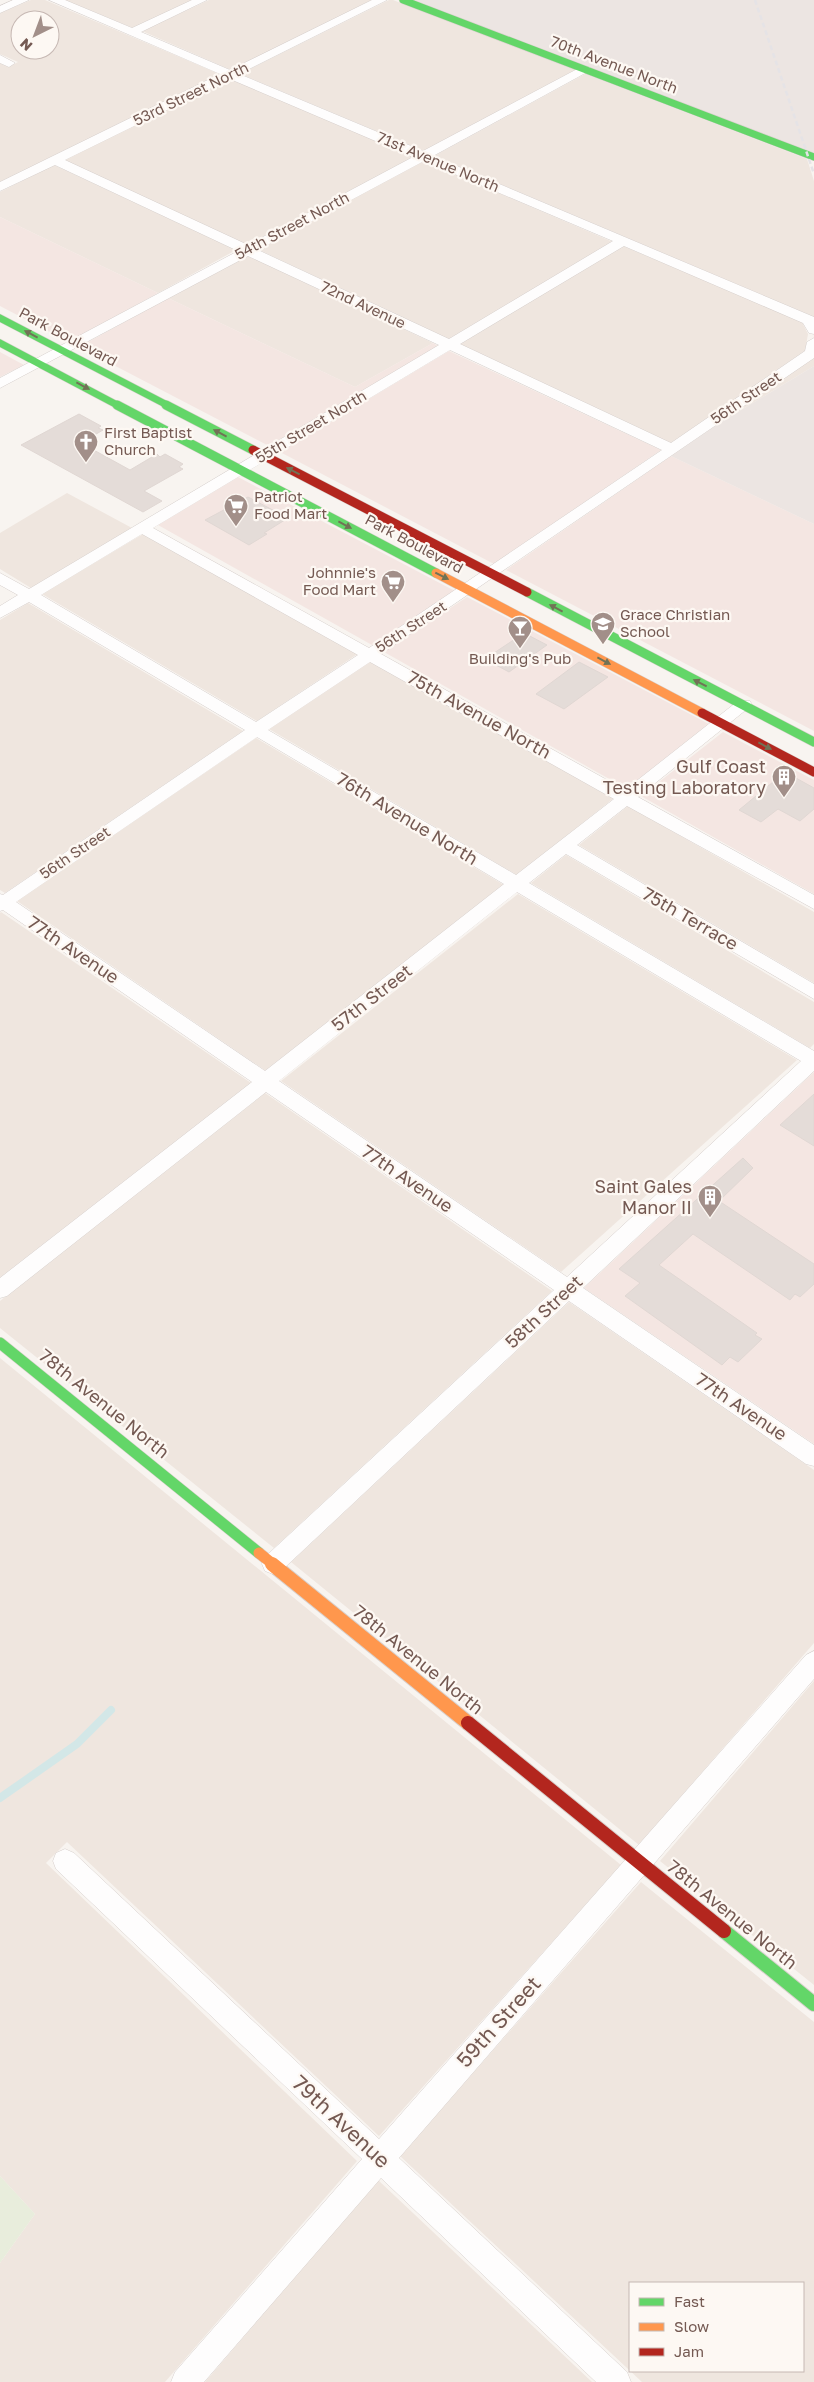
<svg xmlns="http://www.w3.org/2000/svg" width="814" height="2382" viewBox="0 0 814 2382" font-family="'Golos Text',sans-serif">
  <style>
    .residential { fill: #efe6df; fill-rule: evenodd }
    .commercial { fill: #f4e6e2 }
    .industrial { fill: #ece5e2 }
    .green { fill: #e8eddc }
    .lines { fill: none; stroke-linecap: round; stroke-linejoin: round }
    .stream { stroke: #d3e7e7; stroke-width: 8 }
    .building { fill: #e4dcd8; stroke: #e0d7d3 }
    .street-casing { stroke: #d6cfcc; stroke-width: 1 }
    .fast-far3-casing { stroke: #d8d0cc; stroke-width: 8 }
    .fast-far2-casing { stroke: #d8d0cc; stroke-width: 10 }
    .fast-far1-casing { stroke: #d8d0cc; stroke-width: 12 }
    .fast-casing { stroke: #d8d0cc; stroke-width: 16 }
    .slow-far2-casing { stroke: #d8d0cc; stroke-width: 10 }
    .slow-far1-casing { stroke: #d8d0cc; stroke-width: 12 }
    .slow-casing { stroke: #d8d0cc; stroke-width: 16 }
    .jam-far1-casing { stroke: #d8d0cc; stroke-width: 10 }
    .jam-casing { stroke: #d8d0cc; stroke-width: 16 }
    .street { fill: #fefdfd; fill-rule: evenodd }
    .fast-far3 { stroke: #63d668; stroke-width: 7 }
    .fast-far2 { stroke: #63d668; stroke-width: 9 }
    .fast-far1 { stroke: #63d668; stroke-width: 11 }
    .fast { stroke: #63d668; stroke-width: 14 }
    .slow-far2 { stroke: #ff974d; stroke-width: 9 }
    .slow-far1 { stroke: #ff974d; stroke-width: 11 }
    .slow { stroke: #ff974d; stroke-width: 14 }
    .jam-far1 { stroke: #b3261e; stroke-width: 9 }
    .jam { stroke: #b3261e; stroke-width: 14 }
    .rail { stroke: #e5e3e6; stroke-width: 2.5; stroke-dasharray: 5 3; stroke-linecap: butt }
    .oneway { fill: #717256 }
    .labels { text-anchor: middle; stroke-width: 4.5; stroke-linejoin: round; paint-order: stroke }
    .far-street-label { font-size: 15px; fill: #745952; stroke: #fdf8f3 }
    .far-poi-label { font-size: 15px; fill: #745952; stroke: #fdf8f3; text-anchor: start }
    .street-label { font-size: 18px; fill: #745952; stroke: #fdf8f3 }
    .poi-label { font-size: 18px; fill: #745952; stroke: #fdf8f3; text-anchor: end }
    .near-street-label { font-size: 21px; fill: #745952; stroke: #fdf8f3 }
  </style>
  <rect width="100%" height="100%" fill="#f8f4f0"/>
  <!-- residential -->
  <path class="residential" d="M31 0H45L222 75 0 183V63L8 67 18 62 0 54V13ZM20 20H50V50H20Z
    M65 0H193L133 28Z
    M209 0H373L231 70 142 31Z
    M389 0H393L575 70 424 151 240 74Z
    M585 74 807 159 814 181V317L434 156Z
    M231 78 415 157 247 245 64 160Z
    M424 161 613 242 449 339 257 249Z
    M54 165 236 250 158 293 0 217V192Z
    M623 246 802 322 808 334 805 351 671 443 460 344Z
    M246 255 433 343 355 387 168 298Z
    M814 358V366L718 424 755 398Z
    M67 493 132 528 31 588 0 569V533Z
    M143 534 359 653 257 721 42 594Z
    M28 603 243 731 5 893 0 890V620Z
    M371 660 614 798 517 875 269 729Z
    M256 738 504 885 266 1071 17 901Z
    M628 806 814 912V983L579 845Z
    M566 855 814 1002V1044L810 1048 531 883Z
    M518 894 797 1060 561 1272 281 1081Z
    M1 912 251 1083 0 1278V913Z
    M265 1093 552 1291 274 1548 0 1328V1301Z
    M569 1302 814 1470V1643L639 1845 291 1562Z
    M0 1358 621 1865 379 2136 67 1842 46 1863 357 2161 165 2382H0V2263L35 2214 0 2176Z
    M814 1681V1985L660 1861Z
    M641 1882 814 2022V2382H642L400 2156ZM630 2283H803V2371H630Z
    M378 2180 592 2382H205Z"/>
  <!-- commercial -->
  <path class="commercial" d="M0 217 158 293 69 342 0 306Z
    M168 298 355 387 433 343 438 346 269 446 79 347Z
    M449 351 661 450 494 564 280 452Z
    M0 352 24 365 0 377Z
    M671 456 814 524V731L506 570Z
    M238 477 455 591 372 645 158 525Z
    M467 597 709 724 627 789 384 652Z
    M723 732 814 780V894L641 796Z
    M814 1072V1444L584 1288Z"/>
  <!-- industrial -->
  <path class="industrial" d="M413 0H814V153Z
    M814 366V524L671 456 718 424Z"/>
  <!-- green -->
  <path class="green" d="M0 2176 35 2214 0 2263Z"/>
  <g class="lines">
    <!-- stream -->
    <path class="stream" d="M0 1798 77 1744 111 1710"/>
  </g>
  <!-- building -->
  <path class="building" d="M79 414 101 426 98 428 103 430 81 443 130 470 157 454 160 457 165 454 183 464 179 467 183 469 144 491 162 501 143 512 21 445Z
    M248 497 288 518 264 533 267 534 249 545 205 520Z
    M524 633 547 645 509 672 485 659Z
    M579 662 608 677 564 709 536 694Z
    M785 772 814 788V809L800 821 778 809 761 822 739 810Z
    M814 1094V1146L780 1125Z
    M743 1158 753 1168 719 1201 814 1264V1284L800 1297 795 1294 790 1300 693 1234 659 1265 757 1333 755 1335 762 1339 738 1362 730 1357 722 1365 625 1296 640 1283 619 1269Z"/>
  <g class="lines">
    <defs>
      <path id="street" d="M13 0H29L0 13V6Z
        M49 0H65L132 28 192 0H207L141 32 230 70 372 0H387L239 74 423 151 581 67H589L591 69 589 71 433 156 814 317V334L809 333 803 323 624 246 460 344 671 443 805 351 807 342 814 338V358L381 654 625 790 738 701H750L752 705 638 797 814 895V909L627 806 577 845 814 984V999L566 854 529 883 814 1051V1071L583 1288 814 1445V1466L806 1464 569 1301 281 1571 273 1574 265 1571 262 1564 265 1557 554 1290 266 1092 7 1296 0 1298V1278L252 1082 3 910 0 911V894L3 895 245 730 29 602 0 618V606L18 595 0 585V573L29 589 439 345 248 256 0 388V378L238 251 55 165 0 191V182L220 74ZM230 79 413 157 248 245 65 160ZM424 161 613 241 449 339 258 250ZM450 350 662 450 369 648 153 528ZM142 534 358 655 256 722 41 595ZM370 662 614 799 516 875 268 730ZM257 737 504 884 265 1071 16 902ZM517 892 801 1061 567 1277 279 1081Z
        M0 55 15 63 9 67 0 63Z
        M814 1651V1679L399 2158 627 2372 631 2382H596L381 2178 204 2382H171L175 2372 362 2159 56 1869 53 1861 56 1853 65 1849 74 1853 379 2139 806 1655Z"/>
      <path id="fast-far3" d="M403 0 814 157
        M0 318 169 406
        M0 343 119 406"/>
      <path id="fast-far2" d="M117 405 436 573
        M166 405 253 450
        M527 592 814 742"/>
      <path id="fast-far1" d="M0 1343 259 1553"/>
      <path id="fast" d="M724 1931 814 2004"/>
      <path id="slow-far2" d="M436 573 702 713"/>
      <path id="slow-far1" d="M259 1553 274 1565"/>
      <path id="slow" d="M272 1564 468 1723"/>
      <path id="jam-far1" d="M253 450 527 592
        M702 713 814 772"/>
      <path id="jam" d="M468 1723 724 1931"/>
    </defs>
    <!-- street casing -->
    <use href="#street" class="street-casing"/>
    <!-- fast-far3 casing -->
    <use href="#fast-far3" class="fast-far3-casing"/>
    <!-- fast-far2 casing -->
    <use href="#fast-far2" class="fast-far2-casing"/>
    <!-- fast-far1 casing -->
    <use href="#fast-far1" class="fast-far1-casing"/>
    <!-- fast casing -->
    <use href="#fast" class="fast-casing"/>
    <!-- slow-far2 casing -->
    <use href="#slow-far2" class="slow-far2-casing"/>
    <!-- slow-far1 casing -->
    <use href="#slow-far1" class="slow-far1-casing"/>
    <!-- slow casing -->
    <use href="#slow" class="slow-casing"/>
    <!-- jam-far1 casing -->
    <use href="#jam-far1" class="jam-far1-casing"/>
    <!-- jam casing -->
    <use href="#jam" class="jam-casing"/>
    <!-- street -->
    <use href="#street" class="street"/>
    <!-- fast-far3 -->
    <use href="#fast-far3" class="fast-far3"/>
    <!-- fast-far2 -->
    <use href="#fast-far2" class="fast-far2"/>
    <!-- fast-far1 -->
    <use href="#fast-far1" class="fast-far1"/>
    <!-- fast -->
    <use href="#fast" class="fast"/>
    <!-- slow-far2 -->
    <use href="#slow-far2" class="slow-far2"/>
    <!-- slow-far1 -->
    <use href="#slow-far1" class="slow-far1"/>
    <!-- slow -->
    <use href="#slow" class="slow"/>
    <!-- jam-far1 -->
    <use href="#jam-far1" class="jam-far1"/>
    <!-- jam -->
    <use href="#jam" class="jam"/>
    <!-- rail -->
    <path class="rail" d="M755 0 814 174"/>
  </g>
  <!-- one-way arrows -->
  <defs><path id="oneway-solid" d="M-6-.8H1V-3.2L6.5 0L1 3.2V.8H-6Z" transform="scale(1.25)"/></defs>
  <g class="oneway">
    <use href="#oneway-solid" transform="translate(31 334) rotate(-152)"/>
    <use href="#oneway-solid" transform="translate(83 386) rotate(28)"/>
    <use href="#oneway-solid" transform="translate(220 433) rotate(-152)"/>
    <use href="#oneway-solid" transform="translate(293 471) rotate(-153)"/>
    <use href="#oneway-solid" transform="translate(345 525) rotate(28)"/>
    <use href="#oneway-solid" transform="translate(442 576) rotate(27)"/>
    <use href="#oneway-solid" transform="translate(556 608) rotate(-152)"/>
    <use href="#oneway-solid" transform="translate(604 661) rotate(28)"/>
    <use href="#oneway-solid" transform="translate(700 683) rotate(-153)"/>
    <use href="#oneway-solid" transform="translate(765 746) rotate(28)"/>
  </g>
  <!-- icons -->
  <defs>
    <symbol id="church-pin" viewBox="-11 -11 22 30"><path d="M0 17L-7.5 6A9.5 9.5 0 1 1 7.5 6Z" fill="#a28f89" stroke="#fdf8f3"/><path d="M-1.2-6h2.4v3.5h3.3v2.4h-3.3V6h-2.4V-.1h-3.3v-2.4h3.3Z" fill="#fff"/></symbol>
    <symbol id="supermarket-pin" viewBox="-11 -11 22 30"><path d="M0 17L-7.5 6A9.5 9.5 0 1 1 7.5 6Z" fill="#a28f89" stroke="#fdf8f3"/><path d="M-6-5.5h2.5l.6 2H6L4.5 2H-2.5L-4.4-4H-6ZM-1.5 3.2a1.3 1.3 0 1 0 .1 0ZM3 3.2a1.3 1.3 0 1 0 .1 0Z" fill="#fff"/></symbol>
    <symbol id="school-pin" viewBox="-11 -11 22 30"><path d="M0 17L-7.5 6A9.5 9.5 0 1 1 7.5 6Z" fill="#a28f89" stroke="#fdf8f3"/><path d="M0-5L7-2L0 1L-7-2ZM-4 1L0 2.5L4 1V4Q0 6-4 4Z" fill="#fff"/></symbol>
    <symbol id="bar-pin" viewBox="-11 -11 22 30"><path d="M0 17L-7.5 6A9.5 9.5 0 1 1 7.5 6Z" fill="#a28f89" stroke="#fdf8f3"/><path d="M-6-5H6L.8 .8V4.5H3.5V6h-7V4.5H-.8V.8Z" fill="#fff"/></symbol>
    <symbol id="building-pin" viewBox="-11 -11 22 30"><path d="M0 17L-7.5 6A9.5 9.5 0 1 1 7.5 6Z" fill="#a28f89" stroke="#fdf8f3"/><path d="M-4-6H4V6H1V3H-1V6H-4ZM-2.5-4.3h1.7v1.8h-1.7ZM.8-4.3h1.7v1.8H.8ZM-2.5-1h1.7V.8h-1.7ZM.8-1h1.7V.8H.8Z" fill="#fff"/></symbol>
  </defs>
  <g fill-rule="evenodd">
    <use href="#church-pin" x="72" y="428" width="28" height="38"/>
    <use href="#supermarket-pin" x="222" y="492" width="28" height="38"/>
    <use href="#supermarket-pin" x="379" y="568" width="28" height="38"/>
    <use href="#school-pin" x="589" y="610" width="28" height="38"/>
    <use href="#bar-pin" x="506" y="614" width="28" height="38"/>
    <use href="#building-pin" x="770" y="763" width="28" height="38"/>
    <use href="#building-pin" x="696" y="1183" width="28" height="38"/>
  </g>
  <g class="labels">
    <!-- far-street labels -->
    <g class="far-street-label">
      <text transform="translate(614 65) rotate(21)" y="5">70th Avenue North</text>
      <text transform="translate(191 94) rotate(-26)" y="5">53rd Street North</text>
      <text transform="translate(438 162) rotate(23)" y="5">71st Avenue North</text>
      <text transform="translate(292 226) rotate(-28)" y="5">54th Street North</text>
      <text transform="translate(363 305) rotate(25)" y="5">72nd Avenue</text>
      <text transform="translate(68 337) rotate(28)" y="5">Park Boulevard</text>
      <text transform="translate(746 398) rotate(-34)" y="5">56th Street</text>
      <text transform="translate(311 427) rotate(-31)" y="5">55th Street North</text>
      <text transform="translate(414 544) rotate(28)" y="5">Park Boulevard</text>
      <text transform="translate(411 627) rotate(-33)" y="5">56th Street</text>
      <text transform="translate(75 853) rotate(-34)" y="5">56th Street</text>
    </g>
    <!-- far-poi labels -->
    <g class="far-poi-label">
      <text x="104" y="438">First Baptist<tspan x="104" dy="17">Church</tspan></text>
      <text x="254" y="502">Patriot<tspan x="254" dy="17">Food Mart</tspan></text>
      <text x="376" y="578" text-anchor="end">Johnnie's<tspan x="376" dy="17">Food Mart</tspan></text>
      <text x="620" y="620">Grace Christian<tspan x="620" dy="17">School</tspan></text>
      <text x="520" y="664" text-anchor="middle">Building's Pub</text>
    </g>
    <!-- street labels -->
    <g class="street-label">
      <text transform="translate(479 715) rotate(29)" y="6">75th Avenue North</text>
      <text transform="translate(407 819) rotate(31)" y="6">76th Avenue North</text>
      <text transform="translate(690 919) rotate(30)" y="6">75th Terrace</text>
      <text transform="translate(73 950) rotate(34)" y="6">77th Avenue</text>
      <text transform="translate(372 998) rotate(-38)" y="6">57th Street</text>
      <text transform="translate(407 1179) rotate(34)" y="6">77th Avenue</text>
      <text transform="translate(544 1312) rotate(-43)" y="6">58th Street</text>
      <text transform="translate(104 1404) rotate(39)" y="6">78th Avenue North</text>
      <text transform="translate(741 1407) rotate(34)" y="6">77th Avenue</text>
      <text transform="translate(418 1660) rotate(39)" y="6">78th Avenue North</text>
      <text transform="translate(732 1915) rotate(39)" y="6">78th Avenue North</text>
    </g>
    <!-- poi labels -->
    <g class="poi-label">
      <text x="766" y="773">Gulf Coast<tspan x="766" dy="21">Testing Laboratory</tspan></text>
      <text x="692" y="1193">Saint Gales<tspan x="692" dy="21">Manor II</tspan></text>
    </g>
    <!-- near-street labels -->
    <g class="near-street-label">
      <text transform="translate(499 2022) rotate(-48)" y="7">59th Street</text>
      <text transform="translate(341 2122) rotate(43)" y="7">79th Avenue</text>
    </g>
  </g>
  <!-- legend -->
  <rect x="629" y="2282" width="175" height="90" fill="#fdf8f3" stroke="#c6b8b3"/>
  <rect x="639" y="2298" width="25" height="8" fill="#63d668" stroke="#c6b8b3"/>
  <text x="674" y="2307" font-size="15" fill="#745952">Fast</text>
  <rect x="639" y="2323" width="25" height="8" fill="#ff974d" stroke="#c6b8b3"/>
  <text x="674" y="2332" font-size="15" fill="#745952">Slow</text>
  <rect x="639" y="2348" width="25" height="8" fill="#b3261e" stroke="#c6b8b3"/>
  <text x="674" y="2357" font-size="15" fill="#745952">Jam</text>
  <!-- north arrow -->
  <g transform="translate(35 35) rotate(222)"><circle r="24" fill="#fdf8f3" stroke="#c6b8b3"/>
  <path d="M0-4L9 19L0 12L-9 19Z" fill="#a28f89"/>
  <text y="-8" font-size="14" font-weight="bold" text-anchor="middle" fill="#745952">N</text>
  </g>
</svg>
